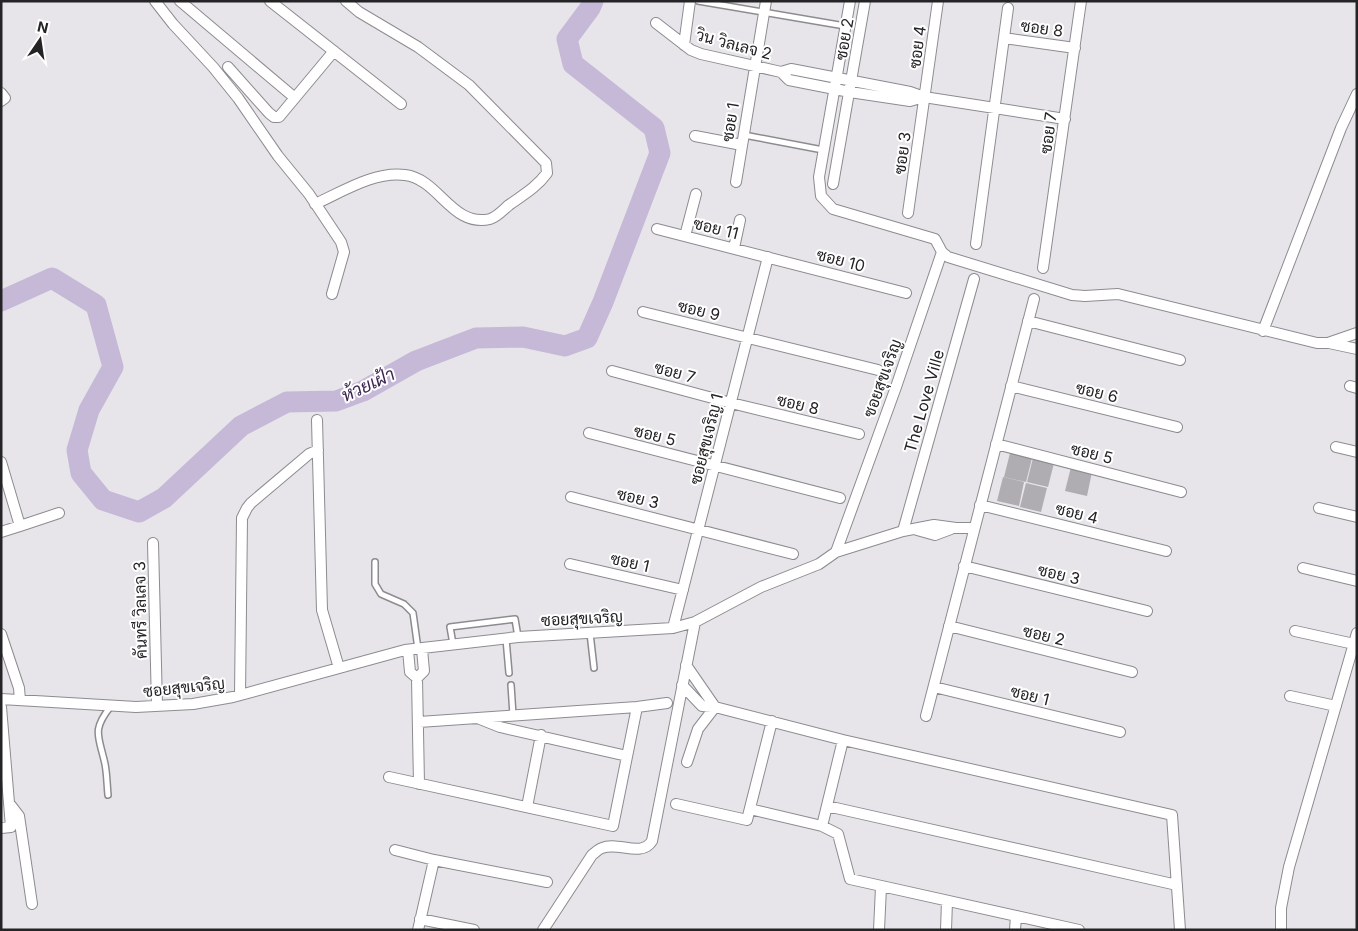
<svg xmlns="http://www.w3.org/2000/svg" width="1358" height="931" viewBox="0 0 1358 931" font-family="Inter,Sarabun,sans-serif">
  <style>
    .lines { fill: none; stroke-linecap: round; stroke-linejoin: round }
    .river { stroke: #c6b8d7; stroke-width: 21 }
    .building { fill: #afadb2 }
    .lane-casing { stroke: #8d8b90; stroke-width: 8 }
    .street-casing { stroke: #8d8b90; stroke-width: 12 }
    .lane { stroke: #fff; stroke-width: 5 }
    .street { stroke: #fff; stroke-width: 10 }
    .labels { text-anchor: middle; stroke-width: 4; stroke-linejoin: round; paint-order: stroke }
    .street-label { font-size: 16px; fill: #242325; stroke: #fff }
    .water-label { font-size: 18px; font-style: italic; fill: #3d2751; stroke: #fff }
  </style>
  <rect width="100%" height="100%" fill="#e7e5ea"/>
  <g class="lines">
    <!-- river -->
    <path class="river" d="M1 301 52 278 96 305 113 367 89 410 77 450 81 473 103 500 139 512 164 498 241 426 287 402 336 401 363 391 416 361 476 338 523 337 565 346 587 338 603 302 660 153 654 128 573 64 567 39 590 8 593 1"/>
  </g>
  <!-- building -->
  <path class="building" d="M1010 453 1032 458 1026 482 1004 477Z
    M1033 458 1054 463 1048 487 1027 482Z
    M1071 467 1092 472 1087 496 1065 491Z
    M1003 477 1024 482 1019 506 997 501Z
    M1026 483 1047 488 1041 512 1020 507Z"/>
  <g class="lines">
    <defs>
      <path id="lane" d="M698 1 845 26
        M744 135 823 150
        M375 562V584L381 594 404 604 413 613 418 649
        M590 633 594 668
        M506 639 509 673
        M453 644 450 627 515 619 518 637
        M511 685 513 715
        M108 795C107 785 107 774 105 764 99 736 91 731 111 706"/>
      <path id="street" d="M155 1 173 24 213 67 238 98 278 156 309 194 341 242 344 252 332 294
        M180 1 295 98
        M270 1 401 104
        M850 1 819 177 821 196 833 209 935 239 942 252 948 257 1072 295 1085 296 1118 294 1317 343H1328L1357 333
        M656 23 691 50 701 54 781 72 791 69 910 92 924 97 910 101 850 92 789 80 781 72
        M1004 38 1075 48
        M684 45 690 1
        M228 67 269 113 274 117H279L334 51
        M1 93 5 98 1 101
        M924 97 1065 119
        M695 136 742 145
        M736 182 766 1
        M833 184 865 1
        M315 204C342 192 374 171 405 175 439 179 452 228 490 219 497 217 504 209 509 205 523 195 537 187 547 173L546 163 469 85 418 47 359 12 346 1
        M908 213 938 1
        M657 229 906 293
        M685 236 696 194
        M976 244 1008 8
        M734 248 740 220
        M1043 268 1081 1
        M643 312 878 370
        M1028 321 1180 360
        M1263 331 1341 128 1357 94
        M1329 343 1357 349
        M612 371 731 403 859 434
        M1011 386 1177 427
        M1350 386 1357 388
        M317 420 322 610 339 668
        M589 433 840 498
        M996 444 1181 492
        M1336 447 1357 452
        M1 462 20 526 1 532
        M571 497 793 554
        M980 505 1166 551
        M1319 508 1357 517
        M20 526 59 513
        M917 530 935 535 951 529
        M903 531 974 279
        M153 543 157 706
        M836 552 903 531 934 525 956 528H974
        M570 564 683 590
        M964 566 1147 611
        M1303 568 1357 581
        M949 626 1132 672
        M673 628 768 257
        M1295 631 1354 644
        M1 634 19 688 20 700
        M408 650 410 672 417 678
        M686 665 715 707
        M682 685 702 706 715 707
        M934 687 1120 732
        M240 695 242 518 247 508 251 503 309 454 318 450
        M1290 696 1336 706
        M1 699 136 707 193 704 233 697 405 650 518 637 673 628 695 622 761 587 819 564 836 552 896 387 942 252
        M1 707 11 827 1 828
        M926 716 1034 299
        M480 719 500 727 627 756
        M419 722 637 707 667 703
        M687 762 698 729 715 707 843 740 1172 815 1180 930
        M389 777 613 826 637 707
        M419 784 417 678 424 671 422 649
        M9 803 19 816 32 904
        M676 804 747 820 772 721
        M827 806 1177 885
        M527 807 541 735
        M750 809 822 826 838 834 850 879 1079 930
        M822 826 843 740
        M395 850 434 860 547 882
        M420 919 474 930
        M418 930 434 860
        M543 930 592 855C595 853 598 849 602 848 618 841 641 858 652 841L695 622
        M879 930 881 887
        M946 930 947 901
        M1015 930 1016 916
        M1281 930V908L1289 867 1357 633"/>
    </defs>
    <!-- lane casing -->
    <use href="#lane" class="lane-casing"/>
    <!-- street casing -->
    <use href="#street" class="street-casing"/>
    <!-- lane -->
    <use href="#lane" class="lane"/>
    <!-- street -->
    <use href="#street" class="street"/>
  </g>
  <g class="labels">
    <!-- street labels -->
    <g class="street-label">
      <text transform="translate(1042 28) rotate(8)" y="6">ซอย 8</text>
      <text transform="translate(844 39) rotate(-80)" y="6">ซอย 2</text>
      <text transform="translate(734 44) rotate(15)" y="6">วิน วิลเลจ 2</text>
      <text transform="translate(917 47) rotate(-82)" y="6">ซอย 4</text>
      <text transform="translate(730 122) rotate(-81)" y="6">ซอย 1</text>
      <text transform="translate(1048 133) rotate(-82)" y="6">ซอย 7</text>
      <text transform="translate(902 153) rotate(-82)" y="6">ซอย 3</text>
      <text transform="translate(716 228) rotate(14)" y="6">ซอย 11</text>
      <text transform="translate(841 260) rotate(15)" y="6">ซอย 10</text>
      <text transform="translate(699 310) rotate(14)" y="6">ซอย 9</text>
      <text transform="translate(675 372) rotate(15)" y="6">ซอย 7</text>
      <text transform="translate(882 378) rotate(-70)" y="6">ซอยสุขเจริญ</text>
      <text transform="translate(1097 392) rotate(14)" y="6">ซอย 6</text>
      <text transform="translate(924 401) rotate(-74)" y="6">The Love Ville</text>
      <text transform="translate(798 404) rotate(14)" y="6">ซอย 8</text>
      <text transform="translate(655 435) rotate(14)" y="6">ซอย 5</text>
      <text transform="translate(706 439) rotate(-76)" y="6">ซอยสุขเจริญ 1</text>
      <text transform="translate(1092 453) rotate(14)" y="6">ซอย 5</text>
      <text transform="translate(638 498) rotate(14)" y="6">ซอย 3</text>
      <text transform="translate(1077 513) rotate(14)" y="6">ซอย 4</text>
      <text transform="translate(630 562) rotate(13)" y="6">ซอย 1</text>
      <text transform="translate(1059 574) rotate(14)" y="6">ซอย 3</text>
      <text transform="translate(140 610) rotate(-91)" y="6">คันทรี วิลเลจ 3</text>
      <text transform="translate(582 618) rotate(-3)" y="6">ซอยสุขเจริญ</text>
      <text transform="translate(1044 635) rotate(14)" y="6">ซอย 2</text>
      <text transform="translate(184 687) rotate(-6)" y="6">ซอยสุขเจริญ</text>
      <text transform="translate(1030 695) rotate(14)" y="6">ซอย 1</text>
    </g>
    <!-- water labels -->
    <g class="water-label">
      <text transform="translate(368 385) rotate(-25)" y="6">ห้วยเฝ้า</text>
    </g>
  </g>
  <!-- border -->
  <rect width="1358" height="931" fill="none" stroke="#242325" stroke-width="5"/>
  <!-- north arrow -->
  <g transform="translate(40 40) rotate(13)" stroke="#ffffff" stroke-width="4" paint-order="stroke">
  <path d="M0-4L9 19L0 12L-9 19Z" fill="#242325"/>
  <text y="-8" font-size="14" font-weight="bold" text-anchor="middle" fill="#242325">N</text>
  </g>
</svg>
